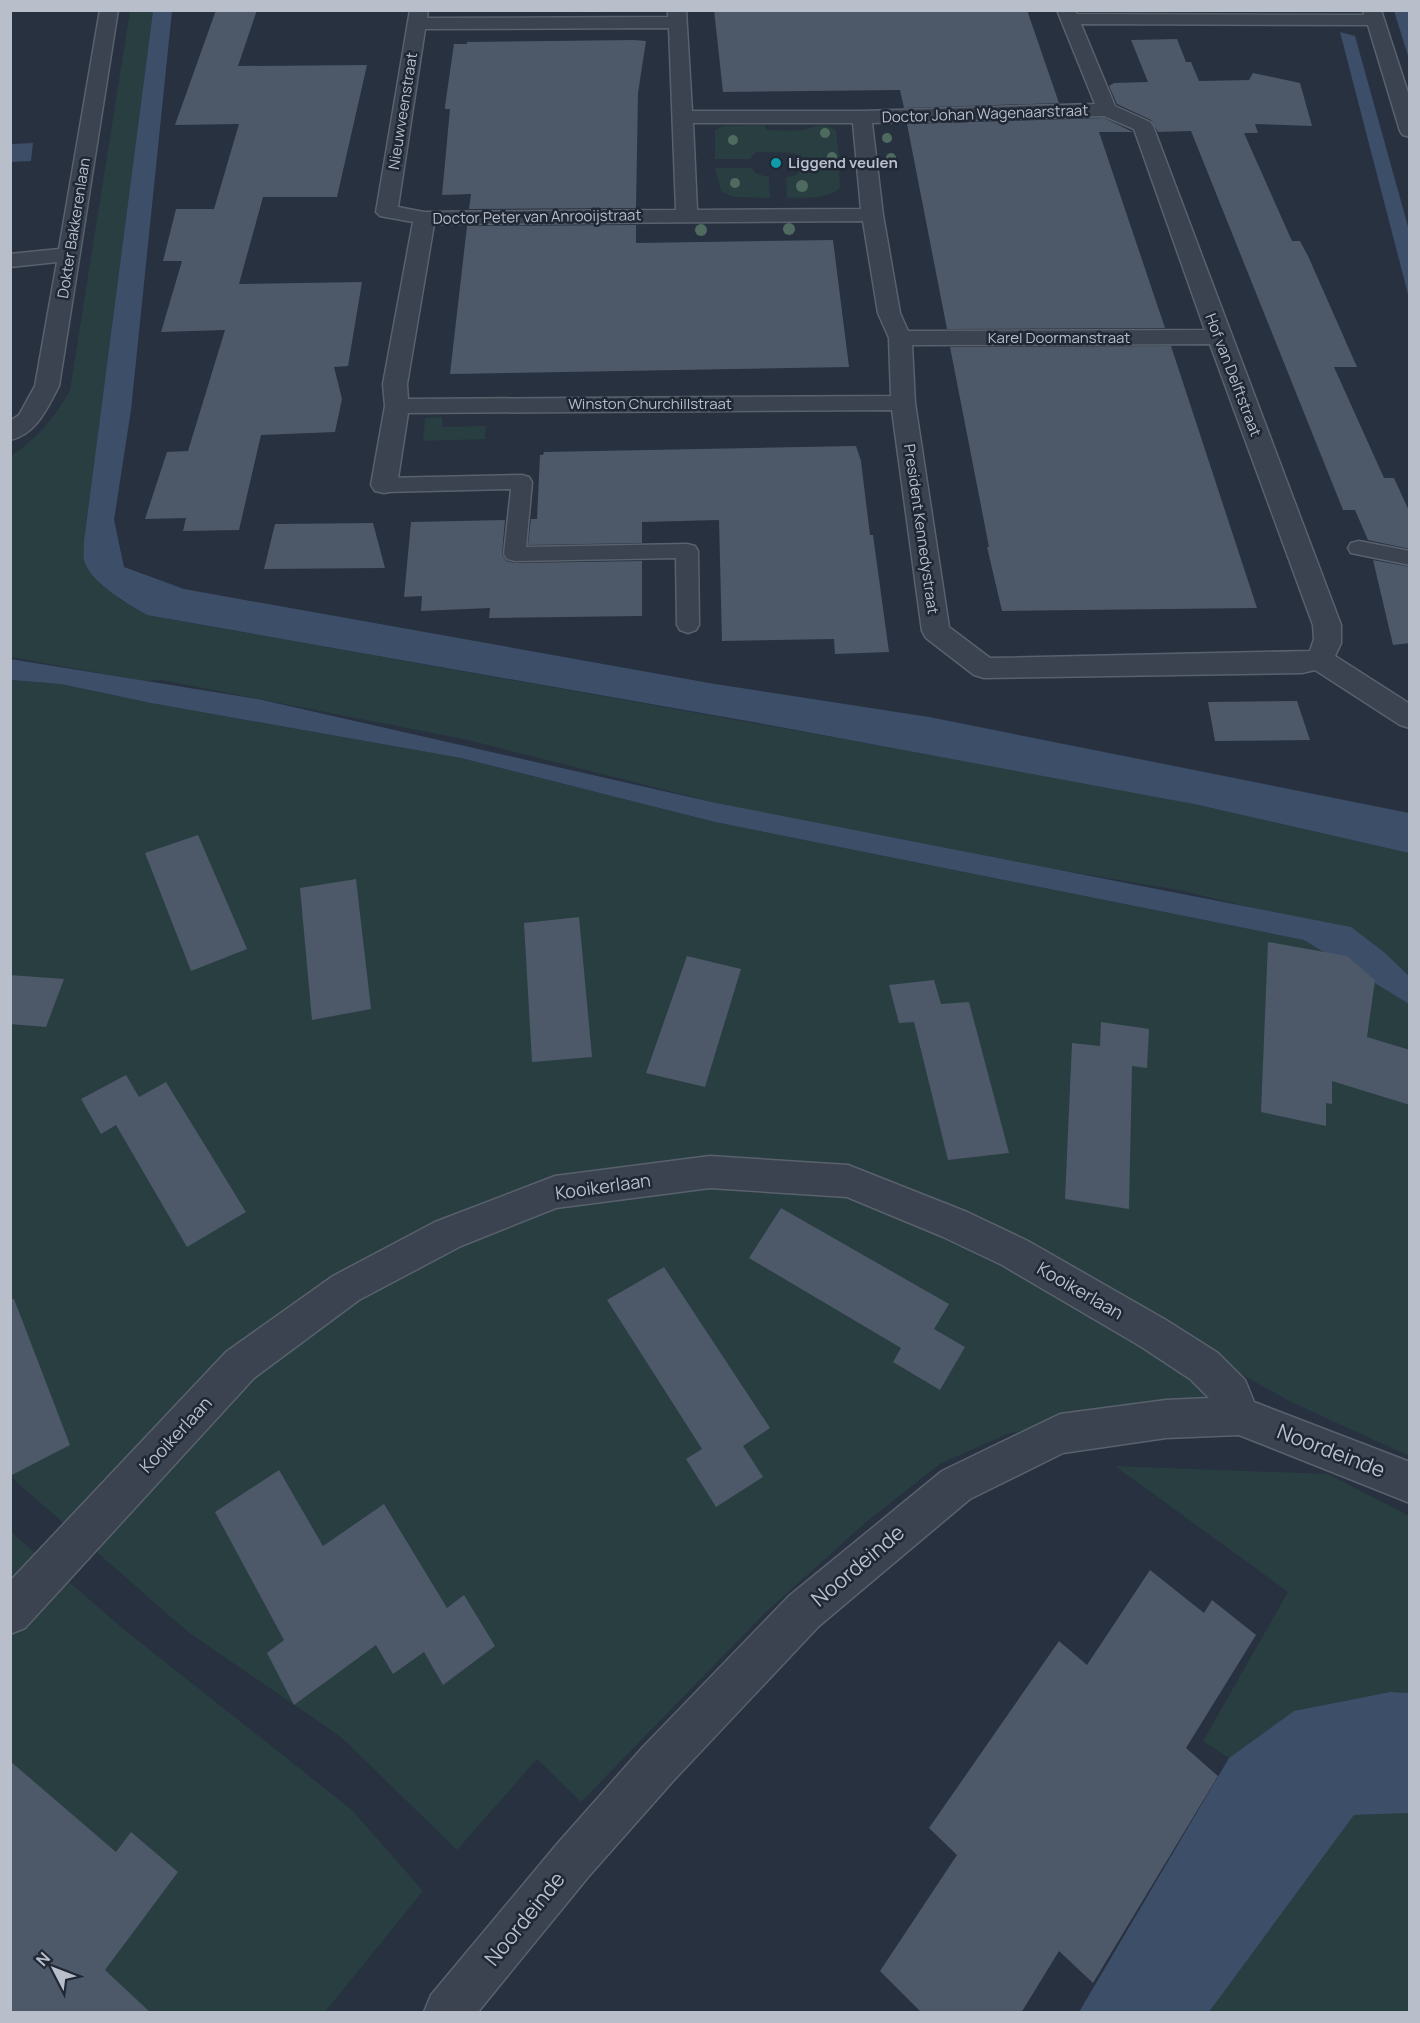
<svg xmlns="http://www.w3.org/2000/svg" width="1420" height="2023" viewBox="0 0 1420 2023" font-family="Manrope,sans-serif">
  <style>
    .green { fill: #293e41 }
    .water { fill: #3d4e68 }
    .building { fill: #4d5869 }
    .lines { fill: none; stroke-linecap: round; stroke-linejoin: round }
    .service-casing { stroke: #59616d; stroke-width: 3 }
    .minor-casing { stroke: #59616d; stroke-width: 3 }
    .service { fill: #3b4350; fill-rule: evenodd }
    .minor { fill: #3b4350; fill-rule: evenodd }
    .tree { fill: #4f6b60 }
    .culture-dot { fill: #0f9aa8; stroke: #202835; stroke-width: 2 }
    .labels { text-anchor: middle; stroke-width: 5; stroke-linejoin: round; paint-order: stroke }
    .far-street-label { font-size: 15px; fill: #b8beca; stroke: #202835 }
    .far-poi-label { font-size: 15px; font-weight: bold; fill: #b8beca; stroke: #202835; text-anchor: start }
    .street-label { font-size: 18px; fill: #b8beca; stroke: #202835 }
    .near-street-label { font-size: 21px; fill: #b8beca; stroke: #202835 }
  </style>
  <rect width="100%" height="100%" fill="#273140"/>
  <!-- green -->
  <path class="green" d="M130 11H153L84 541 100 584 121 600 147 615 1146 793 1409 853V976L1385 953 1323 925 1179 890 939 850 716 803 468 740 162 680 143 681 11 657 10 457C38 437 53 420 70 390Z
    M764 125 767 130C779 130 791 131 802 130 818 128 819 121 836 130L839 158 800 159 795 153 756 152 750 159H715V130L723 126Z
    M802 166H839L840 188C826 200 804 197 787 198L786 177 797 175Z
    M715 168H751L757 174 769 177 770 198 733 197 721 191Z
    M442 417V427L486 426 485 439 423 441 425 418Z
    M11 680 61 684 151 703 461 758 715 822 1304 940 1409 1004V1456L1289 1401 1225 1365 1196 1407 1098 1413 1007 1434 940 1464 866 1522 766 1612 581 1802 537 1759 457 1850 341 1737 188 1632 11 1477Z
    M1115 1466 1328 1474 1409 1516V1693L1390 1692 1294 1711 1229 1758 1203 1741 1288 1592Z
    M10 1531 121 1627 352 1810 423 1891 325 2012H11Z
    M1409 1813V2012H1209L1354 1815Z"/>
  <!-- water -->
  <path class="water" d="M153 11H172L131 410 114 520 124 567 184 589 715 684 929 717 1409 813V853L1194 804 769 725 147 615C128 604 90 583 84 560 83 555 84 547 84 541Z
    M1394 11H1409V59Z
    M1340 32 1355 36 1409 230V298Z
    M33 143 31 161 11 162V144Z
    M10 659 258 699 716 803 1351 927 1385 953 1409 976V1004L1304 940 715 822 461 758 151 703 61 684 11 680Z
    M1390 1692 1409 1693V1813L1354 1815 1209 2012H1079L1229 1758 1294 1711Z"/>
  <!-- building -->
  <path class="building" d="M216 10H257L238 66 367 65 337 197H263L239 284 362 282 348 366 334 367 342 399 335 432 261 435 239 530 183 531 186 518 145 519 167 452 188 451 225 330 161 332 182 261H163L176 209H214L239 124 175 125Z
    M714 10H1027L1059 103 904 108 900 90 723 92Z
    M1177 39 1186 62H1191L1199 81 1249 80 1253 73 1300 83 1312 126 1255 124 1258 133H1244L1292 241H1300L1308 256 1357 367H1334L1384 478H1394L1410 513V549L1368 540 1355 510H1343L1191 131 1158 132 1151 120 1117 104 1109 86 1114 83 1148 82 1131 40Z
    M634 40 646 41 638 93 636 208 469 209 471 194 442 195 450 109H445V106L454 44H467V42Z
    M1104 118 1133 132H1099L1165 328 947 329 907 124Z
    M636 225V243L833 240 849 367 450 374 467 226Z
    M1171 346 1257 608 1002 611 987 547H989L950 347Z
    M856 446 861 461 870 535H873L889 652 835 654 834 639 722 641 719 520 642 522V543L528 545 531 519H537L540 455H543L544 452Z
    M505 520 502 554 506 561 515 563 642 561V616L489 618 490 608 421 611 422 596 404 597 411 522Z
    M373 523 385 568 264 569 275 524Z
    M1373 560 1410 567V643L1393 645Z
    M1297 701 1310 740 1215 741 1208 702Z
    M198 835 247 949 191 971 145 853Z
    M356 879 371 1009 312 1020 300 888Z
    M579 917 592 1057 532 1062 524 923Z
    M1268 942 1347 956 1375 980 1367 1037 1410 1050V1105L1332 1081V1104L1326 1103V1126L1261 1112Z
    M687 956 741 969 705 1087 646 1073Z
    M10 975 64 979 46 1027 10 1024Z
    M934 980 941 1004 969 1002 1009 1153 948 1160 914 1022 899 1023 889 985Z
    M1101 1022 1149 1029 1147 1068 1132 1066 1129 1209 1065 1199 1072 1043 1100 1046Z
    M126 1075 139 1097 166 1082 246 1212 187 1247 116 1125 101 1134 81 1099Z
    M781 1208 949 1304 934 1329 965 1347 940 1390 893 1362 901 1348 749 1258Z
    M664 1267 770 1428 743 1446 763 1477 716 1507 686 1459 702 1449 607 1300Z
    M10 1299H14L70 1445 10 1476Z
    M279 1470 323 1546 384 1504 447 1608 464 1595 495 1646 443 1685 424 1652 393 1674 376 1645 294 1705 267 1653 284 1640 215 1512Z
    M1150 1570 1204 1613 1212 1600 1256 1635 1186 1748 1218 1776 1093 1983 1059 1951 1021 2013H922L880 1971 957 1855 929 1828 1059 1641 1087 1665Z
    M10 1761 116 1852 131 1832 178 1872 105 1970 151 2013H10Z"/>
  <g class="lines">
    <defs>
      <path id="service" d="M522 475 529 477 532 482 526 547 687 544 695 546 698 551 699 625 696 630 688 633 680 630 677 625 676 558 515 561 507 559 504 554 511 489 384 492 377 490 374 485 377 480 384 478Z
        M1359 541 1410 551V565L1351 553 1348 548 1351 543Z"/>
      <path id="minor" d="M100 10H118L59 386C47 408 37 434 10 440V421L19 415 35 386 57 262 10 267V254L59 249Z
        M410 10H428L427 18 668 17V10H686L692 111H862L1095 104 1057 10H1075L1077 14 1364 15 1363 10H1381L1410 99V137L1403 135 1400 131 1368 25 1081 24 1115 106 1150 122 1153 126 1341 625V643L1335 656 1410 704V728L1400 725 1315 670 1302 673 984 678 974 675 926 638 922 631 892 410 408 413 397 485 393 491 384 493 375 491 371 485 385 406 383 384 413 222 380 216 376 212ZM669 28 676 210 424 212 398 207 425 29ZM1104 116 1134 129 1205 330 908 331 900 313 883 215 872 123ZM693 123H853L861 209 697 210ZM863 221 878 313 889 338 891 396 408 399 407 384 434 224ZM1210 344 1313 625 1314 639 1310 651 990 658 949 627 915 403 912 345Z
        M710 1156 848 1165 967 1212 1028 1241 1166 1320 1218 1353 1245 1380 1254 1402 1410 1462V1503L1239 1435 1166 1438 1063 1453 970 1499 819 1626 674 1780 589 1876 478 2012H424L431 1995 557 1844 642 1748 789 1596 942 1471 1060 1414 1166 1400 1209 1398 1190 1379 1140 1346 1002 1265 941 1236 847 1197 710 1188 556 1208 461 1246 359 1300 254 1378 25 1628 10 1634V1581L226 1352 333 1276 435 1222 555 1176Z"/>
    </defs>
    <!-- service casing -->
    <use href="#service" class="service-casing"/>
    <!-- minor casing -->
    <use href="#minor" class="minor-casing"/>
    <!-- service -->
    <use href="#service" class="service"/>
    <!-- minor -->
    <use href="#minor" class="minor"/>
  </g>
  <!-- trees -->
  <g class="tree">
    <circle cx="825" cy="133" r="5"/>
    <circle cx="887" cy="138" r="5"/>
    <circle cx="733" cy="140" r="5"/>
    <circle cx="832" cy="157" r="5"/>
    <circle cx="891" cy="158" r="5"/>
    <circle cx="735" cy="183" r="5"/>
    <circle cx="802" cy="186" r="6"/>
    <circle cx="789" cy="229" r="6"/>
    <circle cx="701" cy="230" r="6"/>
  </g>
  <!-- markers -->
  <circle class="culture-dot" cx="776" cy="163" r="6"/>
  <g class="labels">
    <!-- far-street labels -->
    <g class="far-street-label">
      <text transform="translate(403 111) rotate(-81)" y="5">Nieuwveenstraat</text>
      <text transform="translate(985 114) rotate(-2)" y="5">Doctor Johan Wagenaarstraat</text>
      <text transform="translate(537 217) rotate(-1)" y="5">Doctor Peter van Anrooijstraat</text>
      <text transform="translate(74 228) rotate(-81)" y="5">Dokter Bakkerenlaan</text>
      <text x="1059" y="343">Karel Doormanstraat</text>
      <text transform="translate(1233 375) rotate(69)" y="5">Hof van Delftstraat</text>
      <text x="650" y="409">Winston Churchillstraat</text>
      <text transform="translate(921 529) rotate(82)" y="5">President Kennedystraat</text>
    </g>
    <!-- far-poi labels -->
    <g class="far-poi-label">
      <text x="788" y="168">Liggend veulen</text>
    </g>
    <!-- street labels -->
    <g class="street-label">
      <text transform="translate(603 1187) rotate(-8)" y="6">Kooikerlaan</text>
      <text transform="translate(1080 1291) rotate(30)" y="6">Kooikerlaan</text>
      <text transform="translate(176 1435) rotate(-47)" y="6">Kooikerlaan</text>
    </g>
    <!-- near-street labels -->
    <g class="near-street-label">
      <text transform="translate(1331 1451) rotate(21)" y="7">Noordeinde</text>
      <text transform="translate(858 1566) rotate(-40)" y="7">Noordeinde</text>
      <text transform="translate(525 1919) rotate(-51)" y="7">Noordeinde</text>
    </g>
  </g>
  <!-- border -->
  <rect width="1420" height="2023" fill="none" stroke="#b8beca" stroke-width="24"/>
  <!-- north arrow -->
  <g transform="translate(54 1969) rotate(312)" stroke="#202835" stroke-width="4.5" paint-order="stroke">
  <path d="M0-4.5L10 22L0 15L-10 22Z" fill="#b8beca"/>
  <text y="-9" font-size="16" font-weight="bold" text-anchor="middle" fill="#b8beca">N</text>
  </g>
</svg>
